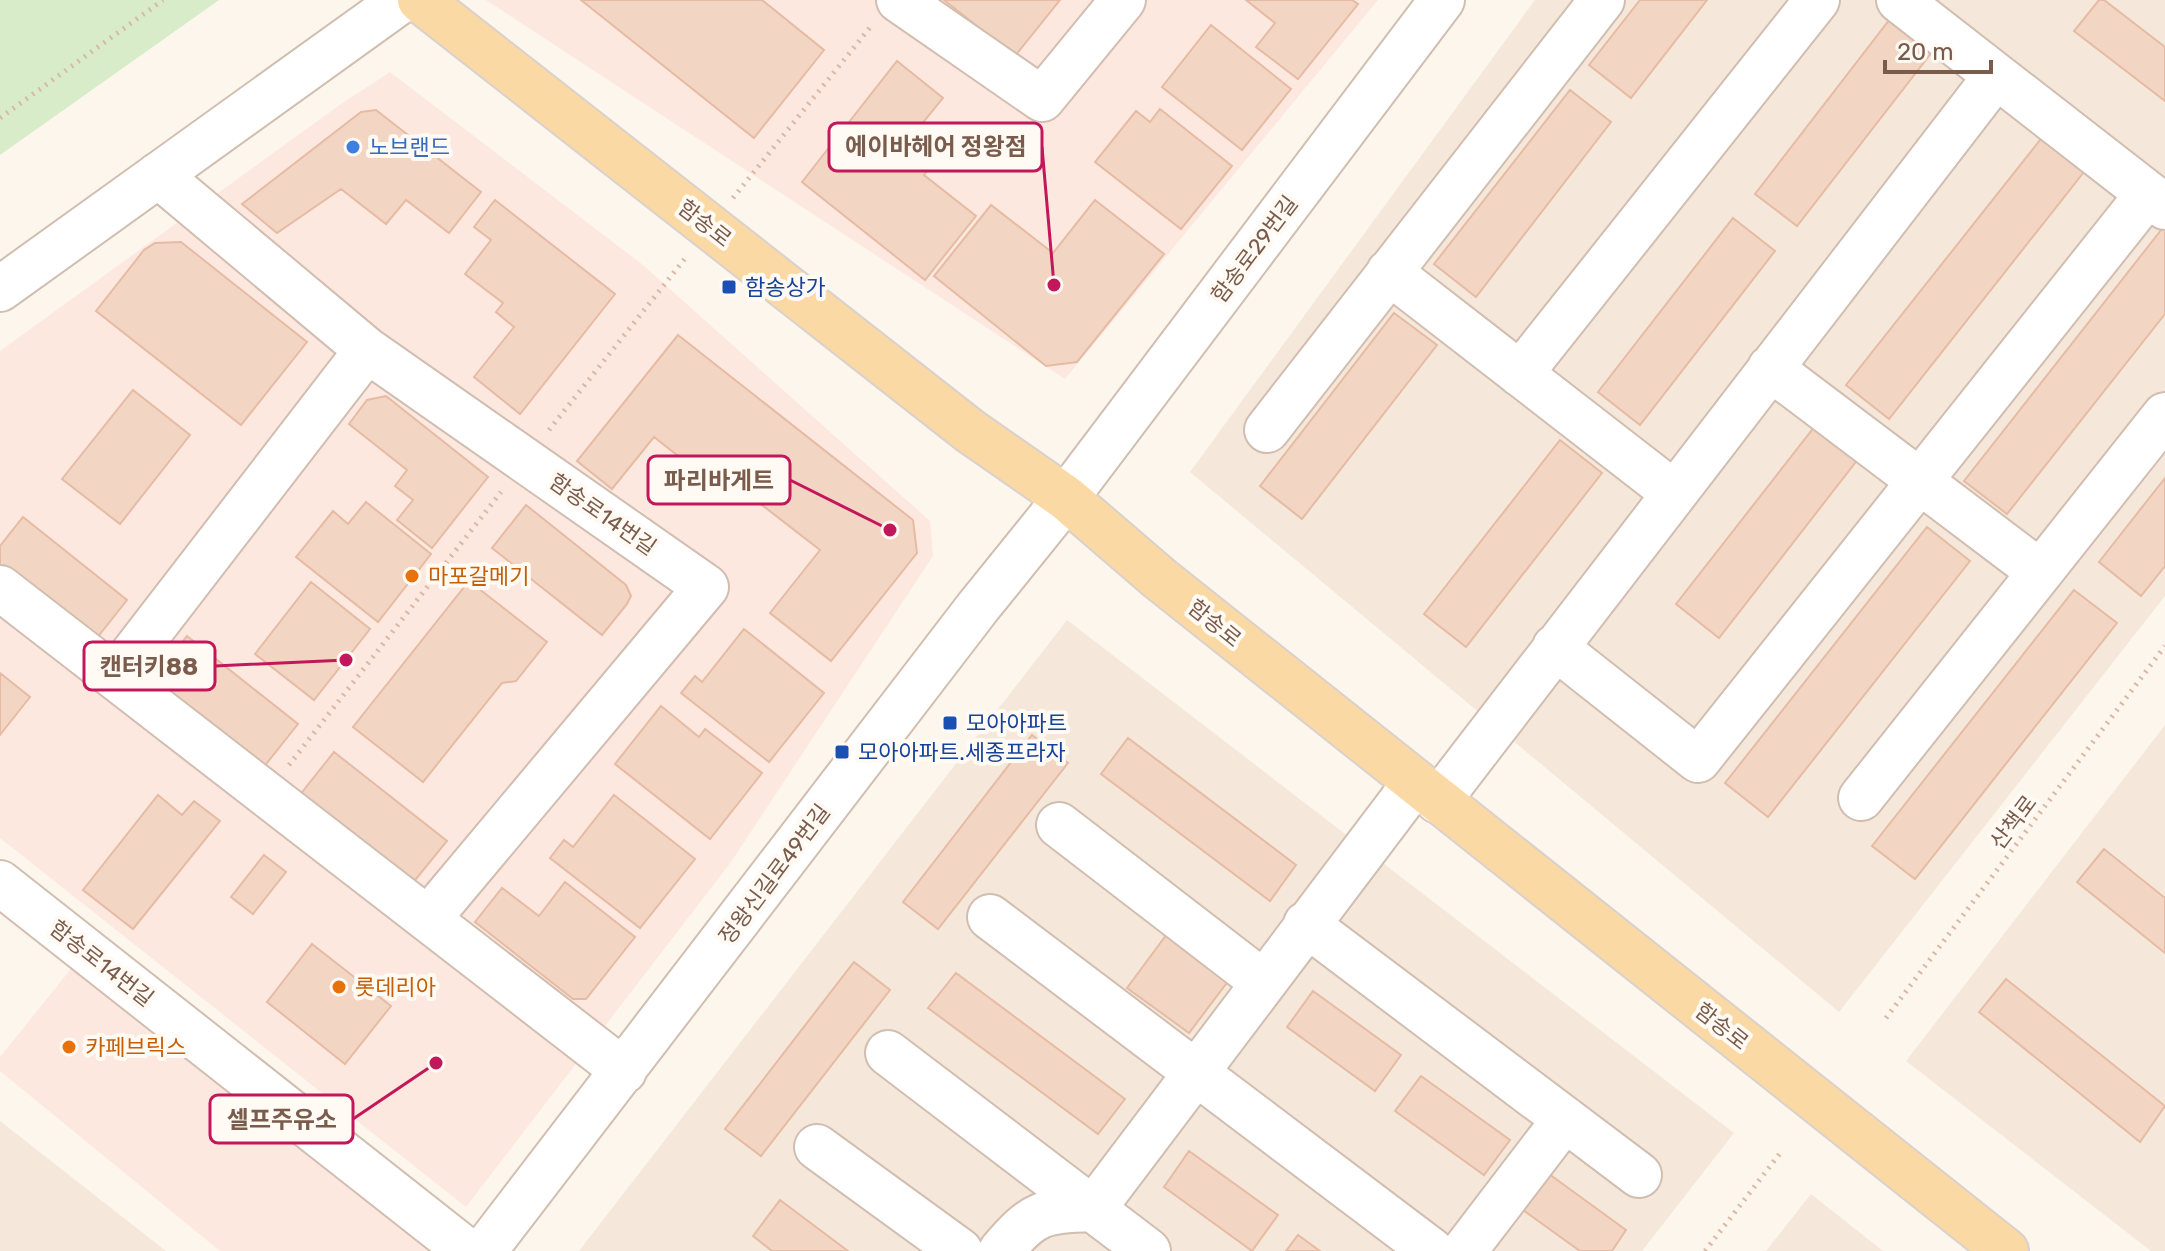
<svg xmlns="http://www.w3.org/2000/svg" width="2165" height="1251" viewBox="0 0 2165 1251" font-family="Rubik,'Noto Sans KR',sans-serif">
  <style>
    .residential { fill: #f5e8da }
    .commercial { fill: #fde8e0 }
    .green { fill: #d8ecc9 }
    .building { fill: #f3d5c3; stroke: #e6bba3; stroke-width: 2 }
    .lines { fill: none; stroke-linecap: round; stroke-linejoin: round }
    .minor-casing { stroke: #d1beb0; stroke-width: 48 }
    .major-casing { stroke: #dad1cd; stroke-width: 48 }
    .path { stroke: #d9b8a5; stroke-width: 5; stroke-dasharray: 2 6; stroke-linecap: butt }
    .minor { stroke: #fff; stroke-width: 44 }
    .major { stroke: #fbd9a5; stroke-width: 44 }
    .shop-dot { fill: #3f7fe0; stroke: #fffaf3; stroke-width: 3 }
    .transit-dot { fill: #1a4fb4; stroke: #fffaf3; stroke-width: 3 }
    .food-dot { fill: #e8710a; stroke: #fffaf3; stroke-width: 3 }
    .labels { text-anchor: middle; stroke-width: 8; stroke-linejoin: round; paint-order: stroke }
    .shop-label { font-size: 22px; fill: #366cbe; stroke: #fffaf3; text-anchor: start }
    .street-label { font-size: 22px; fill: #7a5c4d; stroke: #fffaf3 }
    .transit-label { font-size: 22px; fill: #164399; stroke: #fffaf3; text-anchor: start }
    .food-label { font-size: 22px; fill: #c56008; stroke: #fffaf3; text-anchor: start }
    .leader { fill: none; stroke: #c2185b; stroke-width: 3 }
    .callout-dot { fill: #c2185b; stroke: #fffaf3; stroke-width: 3 }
    .callout { fill: #fffaf3; stroke: #c2185b; stroke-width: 3 }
    .callout-label { font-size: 24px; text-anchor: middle; font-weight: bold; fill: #7a5c4d }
  </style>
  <rect width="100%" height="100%" fill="#fdf6ec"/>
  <!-- residential -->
  <path class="residential" d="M1535 0H2165V596L1839 1012 1190 472Z
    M1067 620 1734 1133 1642 1251H579Z
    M2165 725V1251H2151L1906 1061Z
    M0 1121 166 1251H0Z
    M1811 1194 1883 1251H1766Z"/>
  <!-- commercial -->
  <path class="commercial" d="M486 0H1378L1065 379Z
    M390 72 643 265 930 521 933 556 731 862 466 1207 0 838V351L341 104Z
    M74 965 440 1251H220L0 1071V1057Z"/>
  <!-- green -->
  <path class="green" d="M0 0H219L0 155Z"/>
  <!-- building -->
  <path class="building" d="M581 0H762L824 50 754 138Z
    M944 0H1060L1015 56Z
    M1246 0H1352L1358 4 1298 79 1256 47 1275 23Z
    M1640 0H1707L1631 98 1589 65Z
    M2099 0H2104L2165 47V101L2074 31Z
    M1890 19 1932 52 1797 226 1755 194Z
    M1211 25 1291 89 1242 150 1162 87Z
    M897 61 943 98 908 141 934 162 924 175 976 216 925 280 802 182Z
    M1570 90 1611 122 1476 297 1434 264Z
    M1160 109 1232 166 1181 229 1095 162 1136 111 1150 122Z
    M376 110 481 192 449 233 406 200 386 224 341 189 277 233 242 204 361 112Z
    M2048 130 2091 163 1889 419 1846 385Z
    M495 200 615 294 520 414 474 377 514 327 496 312 503 303 465 274 491 240 474 227Z
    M1095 200 1164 254 1077 362 1046 366 934 276 991 205 1053 253Z
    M1733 218 1775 251 1640 425 1598 392Z
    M2165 225V314L2007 514 1964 481Z
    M181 242 307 342 241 425 96 311 144 250 155 243Z
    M1394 313 1437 345 1302 519 1260 486Z
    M678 335 913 520 917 553 831 661 770 613 820 550 709 464 701 474 654 437 612 489 577 461Z
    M133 390 190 435 120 524 62 479Z
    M386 396 488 477 432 548 397 520 413 500 395 486 407 470 349 424 367 400Z
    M1819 421 1862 454 1719 638 1676 604Z
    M1560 440 1602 473 1466 647 1424 614Z
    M2165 478V566L2141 596 2099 562Z
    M366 502 431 554 378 622 296 557 333 511 348 524Z
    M526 505 626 585 631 596 627 604 602 635 492 548Z
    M23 517 127 600 93 643 0 578V546Z
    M1927 527 1970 561 1768 817 1725 783Z
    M469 581 547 642 516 681 502 683 423 782 353 727Z
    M311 582 370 629 314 700 255 654Z
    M2074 590 2117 623 1915 879 1872 846Z
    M744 629 824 693 769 762 681 693 695 676 702 682Z
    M187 636 298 724 259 773 155 692V678Z
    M0 673 30 697 0 735Z
    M661 706 699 737 705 729 762 773 710 839 615 764Z
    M1032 735 1068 763 938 929 903 902Z
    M1128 738 1296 865 1270 901 1101 774Z
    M334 752 447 841 416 879 405 881 299 796Z
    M158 795 182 815 194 801 220 821 133 929 83 890Z
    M614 795 695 859 640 928 550 858 564 840 573 847Z
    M2104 849 2165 898V953L2077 882Z
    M264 855 286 872 253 914 231 897Z
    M565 882 635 937 586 999H573L475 922 502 888 539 916Z
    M1170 930 1232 976 1189 1033 1127 988Z
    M312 944 391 1006 345 1064 267 1002Z
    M854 962 890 990 761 1156 725 1129Z
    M956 973 1125 1099 1098 1134 928 1008Z
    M2006 979 2165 1106 2140 1142 1979 1012Z
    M1313 991 1401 1055 1375 1091 1287 1027Z
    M1421 1076 1510 1140 1484 1175 1395 1111Z
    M1189 1151 1278 1215 1252 1251 1164 1187Z
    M1538 1166 1626 1230 1612 1251H1580L1512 1202Z
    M780 1200 848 1251H772L753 1236Z
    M1298 1235 1320 1251H1286Z"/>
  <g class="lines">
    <defs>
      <path id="minor" d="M899 0 1042 99 1123 0
        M1899 0 2165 207
        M158 175 367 350 706 587 428 919
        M1389 272 1674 493
        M0 289 402 0
        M1770 368 2040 572
        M1520 374 1817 0
        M1267 430 1602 0
        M0 588 624 1071
        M1555 647 1698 760 2148 194
        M115 677 367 350
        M1861 798 2165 415
        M1438 801 1996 76
        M1059 825 1263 982
        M0 883 467 1251
        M990 917 1432 1251
        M1306 924 1639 1175
        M888 1053 1148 1251
        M817 1147 960 1251
        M484 1251 978 607 1066 498 1442 0
        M1001 1251C1034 1212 1042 1211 1093 1209L1415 783
        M1464 1251 1565 1119"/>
      <path id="major" d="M420 0 970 431 1066 498 1159 578 2006 1251"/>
    </defs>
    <!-- minor casing -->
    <use href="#minor" class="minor-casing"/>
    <!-- major casing -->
    <use href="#major" class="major-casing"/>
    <!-- path -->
    <path class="path" d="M0 118 163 0
      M733 198 872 25
      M549 430 687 256
      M289 765 501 492
      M1886 1018 2165 646
      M1705 1251 1781 1152"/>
    <!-- minor -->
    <use href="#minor" class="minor"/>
    <!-- major -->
    <use href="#major" class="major"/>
  </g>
  <!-- markers -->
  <circle class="shop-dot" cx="353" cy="147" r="8"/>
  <g class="transit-dot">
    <rect x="721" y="279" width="16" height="16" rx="4"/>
    <rect x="942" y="715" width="16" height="16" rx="4"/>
    <rect x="834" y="744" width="16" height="16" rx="4"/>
  </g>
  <g class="food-dot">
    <circle cx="412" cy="576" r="8"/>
    <circle cx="339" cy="987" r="8"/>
    <circle cx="69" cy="1047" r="8"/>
  </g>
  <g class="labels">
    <!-- shop labels -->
    <g class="shop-label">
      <text x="369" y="155">노브랜드</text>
    </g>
    <!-- street labels -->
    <g class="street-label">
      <text transform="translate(705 223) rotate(38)" y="8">함송로</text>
      <text transform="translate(1254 249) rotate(-53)" y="8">함송로29번길</text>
      <text transform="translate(603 514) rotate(35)" y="8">함송로14번길</text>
      <text transform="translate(1215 623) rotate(39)" y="8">함송로</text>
      <text transform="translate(2013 822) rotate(-53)" y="8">산책로</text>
      <text transform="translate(774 874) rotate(-53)" y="8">정왕신길로49번길</text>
      <text transform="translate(102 963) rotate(38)" y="8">함송로14번길</text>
      <text transform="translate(1722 1026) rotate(38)" y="8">함송로</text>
    </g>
    <!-- transit labels -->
    <g class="transit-label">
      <text x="745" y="295">함송상가</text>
      <text x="966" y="731">모아아파트</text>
      <text x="858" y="760">모아아파트.세종프라자</text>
    </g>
    <!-- food labels -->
    <g class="food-label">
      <text x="428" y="584">마포갈메기</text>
      <text x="355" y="995">롯데리아</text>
      <text x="85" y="1055">카페브릭스</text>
    </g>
  </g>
  <!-- callouts -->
  <path class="leader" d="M1054 285L1042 147M890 530L790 480M346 660L215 666M436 1063L353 1119"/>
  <g class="callout-dot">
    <circle cx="1054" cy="285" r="8"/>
    <circle cx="890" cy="530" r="8"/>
    <circle cx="346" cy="660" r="8"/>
    <circle cx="436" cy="1063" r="8"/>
  </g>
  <g class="callout">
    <rect x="829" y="123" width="213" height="48" rx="8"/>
    <rect x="648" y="456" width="142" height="48" rx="8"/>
    <rect x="84" y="642" width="131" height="48" rx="8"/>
    <rect x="210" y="1095" width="143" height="48" rx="8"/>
  </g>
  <g class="callout-label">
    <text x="936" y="155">에이바헤어 정왕점</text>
    <text x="719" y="489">파리바게트</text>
    <text x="149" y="675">캔터키88</text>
    <text x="282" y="1128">셀프주유소</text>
  </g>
  <!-- scale -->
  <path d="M1885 60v12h106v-12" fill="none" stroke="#7a5c4d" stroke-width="4"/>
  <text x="1897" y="60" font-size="24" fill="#7a5c4d" stroke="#fffaf3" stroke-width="6" paint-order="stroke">20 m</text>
</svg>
